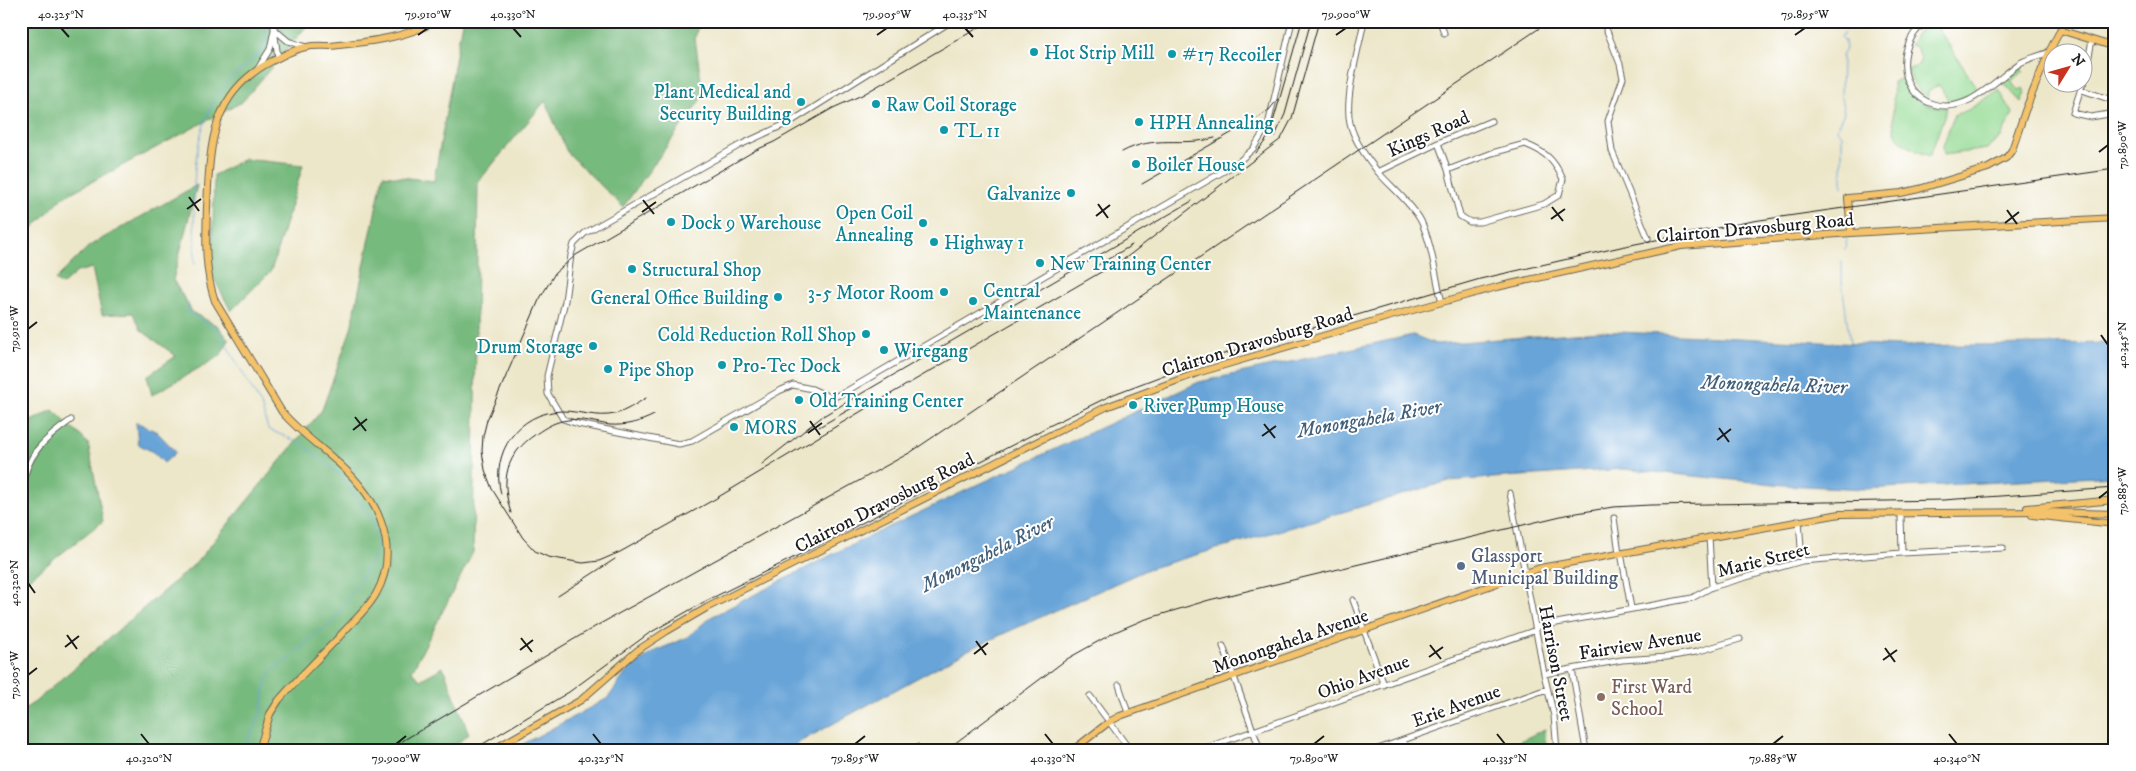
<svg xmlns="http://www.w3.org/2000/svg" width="2136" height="771" viewBox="0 0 2136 771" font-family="'IM FELL DW Pica',serif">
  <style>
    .green { fill: #94da94; stroke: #587b58 }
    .forest { fill: #77ba7e; stroke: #4a6b4d }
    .water { fill: #68a4d8; stroke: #42607a }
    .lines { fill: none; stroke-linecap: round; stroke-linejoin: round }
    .stream { stroke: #68a4d8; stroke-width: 1 }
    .minor-casing { stroke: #656359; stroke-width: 7 }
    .major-casing { stroke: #656359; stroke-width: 8 }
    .minor { stroke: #fff; stroke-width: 5 }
    .major { stroke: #f3c26a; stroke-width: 6 }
    .rail { stroke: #1c1c1c; stroke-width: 1 }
    .ticks { fill: none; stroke: #1c1c1c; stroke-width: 2 }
    .culture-dot { fill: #0f9aa8; stroke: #fff; stroke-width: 2 }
    .service-dot { fill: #5c6f8a; stroke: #fff; stroke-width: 2 }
    .education-dot { fill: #8d6e63; stroke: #fff; stroke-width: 2 }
    .labels { text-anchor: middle; stroke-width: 4; stroke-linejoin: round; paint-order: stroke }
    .culture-label { font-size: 19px; fill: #0d838f; stroke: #fff; text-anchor: start }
    .street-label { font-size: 19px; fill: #1c1c1c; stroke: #fff }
    .service-label { font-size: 19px; fill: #4e5e75; stroke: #fff; text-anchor: start }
    .education-label { font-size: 19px; fill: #785e54; stroke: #fff; text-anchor: start }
    .water-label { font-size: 20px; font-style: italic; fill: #42607a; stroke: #fff }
    .neatline { fill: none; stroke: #1c1c1c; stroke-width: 2 }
    .ticks-label { font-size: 12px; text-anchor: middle; fill: #1c1c1c }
  </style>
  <rect width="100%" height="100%" fill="#fff"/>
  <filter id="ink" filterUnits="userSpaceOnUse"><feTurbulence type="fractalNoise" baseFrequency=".02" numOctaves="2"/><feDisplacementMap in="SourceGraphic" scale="10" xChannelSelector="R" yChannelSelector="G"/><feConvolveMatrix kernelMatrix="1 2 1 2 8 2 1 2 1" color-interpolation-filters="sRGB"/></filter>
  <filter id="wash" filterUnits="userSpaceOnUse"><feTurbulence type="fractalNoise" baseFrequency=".0096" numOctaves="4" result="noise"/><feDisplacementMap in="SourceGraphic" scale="20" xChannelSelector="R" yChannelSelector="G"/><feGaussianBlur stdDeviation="1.12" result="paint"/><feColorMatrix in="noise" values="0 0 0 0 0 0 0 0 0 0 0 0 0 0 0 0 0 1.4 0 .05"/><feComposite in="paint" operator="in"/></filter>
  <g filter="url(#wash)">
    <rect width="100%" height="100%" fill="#ede7ca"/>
    <!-- green -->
    <path class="green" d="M1934 22 1978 90 1959 101 1946 103 1948 99 1939 85 1928 92V97C1916 90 1910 81 1908 68H1913L1919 64 1921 58 1916 47 1910 45 1917 33Z
      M2020 67 2023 72 2011 81 2018 91 2023 88 2025 92 2021 102 2001 80Z
      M1901 78C1916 102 1921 105 1947 108L1930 156C1881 139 1896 125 1893 82Z
      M1999 90 2013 113 2001 137 1987 149 1943 155 1944 151 1942 149 1954 115 1968 110Z"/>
    <!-- forest -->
    <path class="forest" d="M21 21H311L242 102 63 197 21 240Z
      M462 21H699L695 38 703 96 623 207 567 152 545 101 478 182 473 552 412 671 420 680 443 667 469 734 449 750H270L269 741 258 750H21V711L35 702 196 563 322 410 351 329 383 175 434 181Z
      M244 159 303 165 271 271 231 311 212 275 214 175Z
      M197 185 173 280 193 313 218 326 229 340 220 356 152 395 147 376 176 356 141 330 133 313 102 315 92 268 77 272 62 285 55 280 89 246Z
      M21 402 31 421 53 410 88 443 103 521 21 585Z
      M1545 729 1546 750H1501Z"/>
    <!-- water -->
    <path class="water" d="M1599 331 1899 346 2115 343V476L1865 489 1784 485 1623 469 1449 481 1148 569 974 647 785 750H512L608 698 628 670 655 651 686 638 711 617 841 550 975 486 1199 382 1413 335 1436 344Z
      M136 422 157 432 176 452 164 463 153 452 138 444Z"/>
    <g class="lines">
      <!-- stream -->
      <path class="stream" d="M1842 187V135L1837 130 1838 125 1844 113 1841 97 1842 56 1846 49 1845 41 1841 37 1844 32
        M1845 249 1847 239
        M1842 262V282L1850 343
        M195 264C195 211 187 152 213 103 217 95 224 85 231 78 246 63 278 48 262 21
        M188 303 187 312 218 330 261 405 268 429 302 444 340 475 371 518 377 535 378 547 369 565 333 622 312 637 291 658 272 670 265 685 262 710 244 750"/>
    </g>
  </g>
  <g filter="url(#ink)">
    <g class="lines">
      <defs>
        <path id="minor" d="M273 21 278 58
          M952 21 792 121 740 145 585 233 574 244 571 255 565 301 547 376 548 394 563 419 578 424 679 444 692 441 779 391 793 385 812 389 832 398 845 392 1236 164 1253 149 1268 125 1292 21
          M1364 21C1359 48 1344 98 1350 123 1354 141 1367 158 1378 172 1391 187 1412 204 1421 221 1433 247 1435 276 1442 302
          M1440 21 1444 33
          M1603 21 1620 64 1623 78 1608 121 1612 151 1648 238
          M1928 21C1897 39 1895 92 1933 104 1967 115 1995 80 2020 63 2029 58 2040 56 2049 52
          M275 30 288 41 306 47
          M257 70 270 49 274 30
          M2083 82 2073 113 2091 117 2115 113
          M2084 82 2092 40
          M2082 90 2115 101
          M1438 143 1448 170
          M1525 144C1545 152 1553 158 1563 179L1559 195 1544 204 1480 222H1470L1460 216 1448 170 1492 153Z
          M1378 172 1438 143 1491 121
          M21 490C28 453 42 441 71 420
          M1510 493 1544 674 1554 716 1557 750
          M1901 515 1902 553
          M1614 518 1619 553
          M1799 520 1802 561
          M1709 537 1712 587
          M1621 553 1631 608
          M1353 600 1384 685
          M1535 627 1692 598 1712 587 1802 561 1902 553 2003 548
          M1223 646 1260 750
          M1572 669 1586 750
          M1544 674 1622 660 1667 657 1696 652 1740 639
          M1119 685 1128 713
          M1090 696 1130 750
          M1403 740 1407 750
          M1200 750 1536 630
          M1375 750 1547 689"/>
        <path id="major" d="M2060 30 2115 47
          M2110 46 2115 57
          M1851 233 1848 198 1901 193 1919 189 1988 168 2006 158 2012 150 2025 111 2049 52 2065 21
          M2027 508 2115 500
          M2032 515 2115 524
          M259 750 270 714 279 700C298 678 319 658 339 637 351 623 367 610 376 594 396 559 386 518 362 488 339 458 306 440 282 412L215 301C204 269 206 240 207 207 210 146 210 93 272 61 282 56 296 48 307 47 314 45 322 46 330 46 366 42 403 39 436 21
          M492 750 581 700 638 650 667 631 708 607 1106 407 1197 373 1391 316 1497 287 1681 246 1851 233 2115 218
          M1073 750 1109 722 1120 716 1540 568 1840 514 2046 512 2115 514"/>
      </defs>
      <!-- minor casing -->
      <use href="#minor" class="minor-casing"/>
      <!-- major casing -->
      <use href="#major" class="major-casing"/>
      <!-- minor -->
      <use href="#minor" class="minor"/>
      <!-- major -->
      <use href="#major" class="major"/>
      <!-- rail -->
      <path class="rail" d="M990 21 862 95 833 108 774 142 756 150 576 255 555 273 539 300 487 420 483 436 482 451 485 470 492 489 523 538 535 551 548 557 583 563 599 561 620 552 715 499 870 406 1127 257 1281 139 1292 118 1319 21
        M1275 136 1285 114 1311 21
        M1122 152C1155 134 1181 147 1215 138
        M1256 153 1269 136 1302 21
        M1142 184 1259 117 1269 110 1278 99
        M1093 268 1132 245
        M819 427 866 400
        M762 464 823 416 1192 201
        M501 494C490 453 518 412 562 411 580 411 597 418 615 414 626 411 636 404 646 398
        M511 513C500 479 506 454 536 434 546 427 556 421 568 420 582 418 596 423 610 425 625 426 641 422 654 415
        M558 596 615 559
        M387 750 598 625 911 452 1550 21
        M473 750 569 692 648 634 702 603 829 540 1051 425 1114 394 1164 375 1217 356 1480 279 1625 246 1753 221 2115 169
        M910 750 918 744
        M946 750 1067 659 1115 632 1143 620 1209 600 1565 515 1613 507 1650 505 1943 500 2115 488"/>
    </g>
  </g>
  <!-- ticks -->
  <path class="ticks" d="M61 28 69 37M513 28 521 37M965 28 973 37M418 35 428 28M877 35 887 28M1336 35 1346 28M1795 35 1805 28M2099 152 2108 145M189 197 199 211M643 200 654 214M1098 204 1108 218M1552 207 1563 221M187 209 201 199M2007 210 2017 224M642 212 656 202M1096 216 1110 205M1551 219 1565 209M2005 223 2019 212M28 329 37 322M2101 335 2108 345M355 417 366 431M810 421 820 435M1264 424 1275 438M1719 428 1729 442M353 430 367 419M808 433 822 423M1262 436 1276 426M1717 440 1731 429M2099 498 2108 491M28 583 35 593M67 635 77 649M521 638 532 652M976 641 986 655M1430 645 1441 659M65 647 79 636M1885 648 1895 662M520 650 533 640M974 654 988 643M1429 657 1443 647M1883 660 1897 650M28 675 37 668M141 734 149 744M593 734 601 744M1045 734 1053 744M1497 734 1505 744M1949 734 1957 744M396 744 406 736M855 744 865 736M1314 744 1324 736M1773 744 1783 736"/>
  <!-- markers -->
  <g class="culture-dot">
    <circle cx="1034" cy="52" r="5"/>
    <circle cx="1172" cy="54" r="5"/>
    <circle cx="801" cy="102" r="5"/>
    <circle cx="876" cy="104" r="5"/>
    <circle cx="1139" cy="122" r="5"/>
    <circle cx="944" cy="130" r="5"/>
    <circle cx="1136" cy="164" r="5"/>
    <circle cx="1071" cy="193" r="5"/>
    <circle cx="671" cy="222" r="5"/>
    <circle cx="923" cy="223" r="5"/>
    <circle cx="934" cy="242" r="5"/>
    <circle cx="1040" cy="263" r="5"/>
    <circle cx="632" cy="269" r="5"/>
    <circle cx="944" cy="292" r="5"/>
    <circle cx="778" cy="297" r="5"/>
    <circle cx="973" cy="301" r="5"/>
    <circle cx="866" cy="334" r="5"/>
    <circle cx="593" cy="346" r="5"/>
    <circle cx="884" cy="350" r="5"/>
    <circle cx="722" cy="365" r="5"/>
    <circle cx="608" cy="369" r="5"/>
    <circle cx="799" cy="400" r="5"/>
    <circle cx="1133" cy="405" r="5"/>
    <circle cx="734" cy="427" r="5"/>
  </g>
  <circle class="service-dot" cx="1461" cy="566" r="5"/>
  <circle class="education-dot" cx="1601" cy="697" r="5"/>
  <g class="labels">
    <!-- culture labels -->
    <g class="culture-label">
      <text x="1044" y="59">Hot Strip Mill</text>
      <text x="1182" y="61">#17 Recoiler</text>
      <text x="791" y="98" text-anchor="end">Plant Medical and<tspan x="791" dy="22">Security Building</tspan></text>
      <text x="886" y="111">Raw Coil Storage</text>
      <text x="1149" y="129">HPH Annealing</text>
      <text x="954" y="137">TL 11</text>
      <text x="1146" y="171">Boiler House</text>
      <text x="1061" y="200" text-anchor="end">Galvanize</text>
      <text x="913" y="219" text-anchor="end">Open Coil<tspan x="913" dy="22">Annealing</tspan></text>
      <text x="681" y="229">Dock 9 Warehouse</text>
      <text x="944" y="249">Highway 1</text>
      <text x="1050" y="270">New Training Center</text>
      <text x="642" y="276">Structural Shop</text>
      <text x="983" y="297">Central<tspan x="983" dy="22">Maintenance</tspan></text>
      <text x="934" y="299" text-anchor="end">3-5 Motor Room</text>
      <text x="768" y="304" text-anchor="end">General Office Building</text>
      <text x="856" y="341" text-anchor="end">Cold Reduction Roll Shop</text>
      <text x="583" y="353" text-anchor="end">Drum Storage</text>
      <text x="894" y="357">Wiregang</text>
      <text x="732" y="372">Pro-Tec Dock</text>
      <text x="618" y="376">Pipe Shop</text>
      <text x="809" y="407">Old Training Center</text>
      <text x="1143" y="412">River Pump House</text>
      <text x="744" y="434">MORS</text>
    </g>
    <!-- street labels -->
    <g class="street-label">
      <text transform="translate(1428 133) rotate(-24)" y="7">Kings Road</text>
      <text transform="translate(1755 227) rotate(-5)" y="7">Clairton Dravosburg Road</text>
      <text transform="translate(1257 341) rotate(-17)" y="7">Clairton Dravosburg Road</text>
      <text transform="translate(884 502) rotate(-27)" y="7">Clairton Dravosburg Road</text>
      <text transform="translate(1763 559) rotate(-14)" y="7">Marie Street</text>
      <text transform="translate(1290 640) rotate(-19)" y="7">Monongahela Avenue</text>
      <text transform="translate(1640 643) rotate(-9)" y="7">Fairview Avenue</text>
      <text transform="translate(1557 663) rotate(79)" y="7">Harrison Street</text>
      <text transform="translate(1363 676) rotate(-20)" y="7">Ohio Avenue</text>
      <text transform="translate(1456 705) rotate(-20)" y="7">Erie Avenue</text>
    </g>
    <!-- service labels -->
    <g class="service-label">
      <text x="1471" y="562">Glassport<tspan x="1471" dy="22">Municipal Building</tspan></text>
    </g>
    <!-- education labels -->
    <g class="education-label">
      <text x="1611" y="693">First Ward<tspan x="1611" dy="22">School</tspan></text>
    </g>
    <!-- water labels -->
    <g class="water-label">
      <text transform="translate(1774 384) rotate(2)" y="7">Monongahela River</text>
      <text transform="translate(1369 418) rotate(-10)" y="7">Monongahela River</text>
      <text transform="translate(987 553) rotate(-27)" y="7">Monongahela River</text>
    </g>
  </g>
  <!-- margin -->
  <rect width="2136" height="771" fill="none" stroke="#fff" stroke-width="55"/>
  <!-- north arrow -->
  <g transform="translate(2068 68) rotate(53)"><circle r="24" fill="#ffffff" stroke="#a4a4a4"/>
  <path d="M0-4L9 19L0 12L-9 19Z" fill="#c8321e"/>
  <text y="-8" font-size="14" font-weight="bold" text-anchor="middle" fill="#1c1c1c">N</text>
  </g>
  <rect x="28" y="28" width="2080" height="716" class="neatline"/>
  <g class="ticks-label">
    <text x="61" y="18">40.325°N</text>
    <text x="428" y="18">79.910°W</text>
    <text x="513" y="18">40.330°N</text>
    <text x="887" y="18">79.905°W</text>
    <text x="965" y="18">40.335°N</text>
    <text x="1346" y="18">79.900°W</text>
    <text x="1805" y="18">79.895°W</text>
    <text transform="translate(2122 145) rotate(-90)" y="4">79.890°W</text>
    <text transform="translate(14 329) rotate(-90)" y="4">79.910°W</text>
    <text transform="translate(2122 345) rotate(-90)" y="4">40.345°N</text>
    <text transform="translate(2122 491) rotate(-90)" y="4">79.885°W</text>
    <text transform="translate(14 583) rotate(-90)" y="4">40.320°N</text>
    <text transform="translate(14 675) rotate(-90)" y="4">79.905°W</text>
    <text x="149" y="762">40.320°N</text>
    <text x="396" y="762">79.900°W</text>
    <text x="601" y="762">40.325°N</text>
    <text x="855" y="762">79.895°W</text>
    <text x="1053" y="762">40.330°N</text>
    <text x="1314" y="762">79.890°W</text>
    <text x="1505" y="762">40.335°N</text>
    <text x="1773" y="762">79.885°W</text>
    <text x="1957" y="762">40.340°N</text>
  </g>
</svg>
